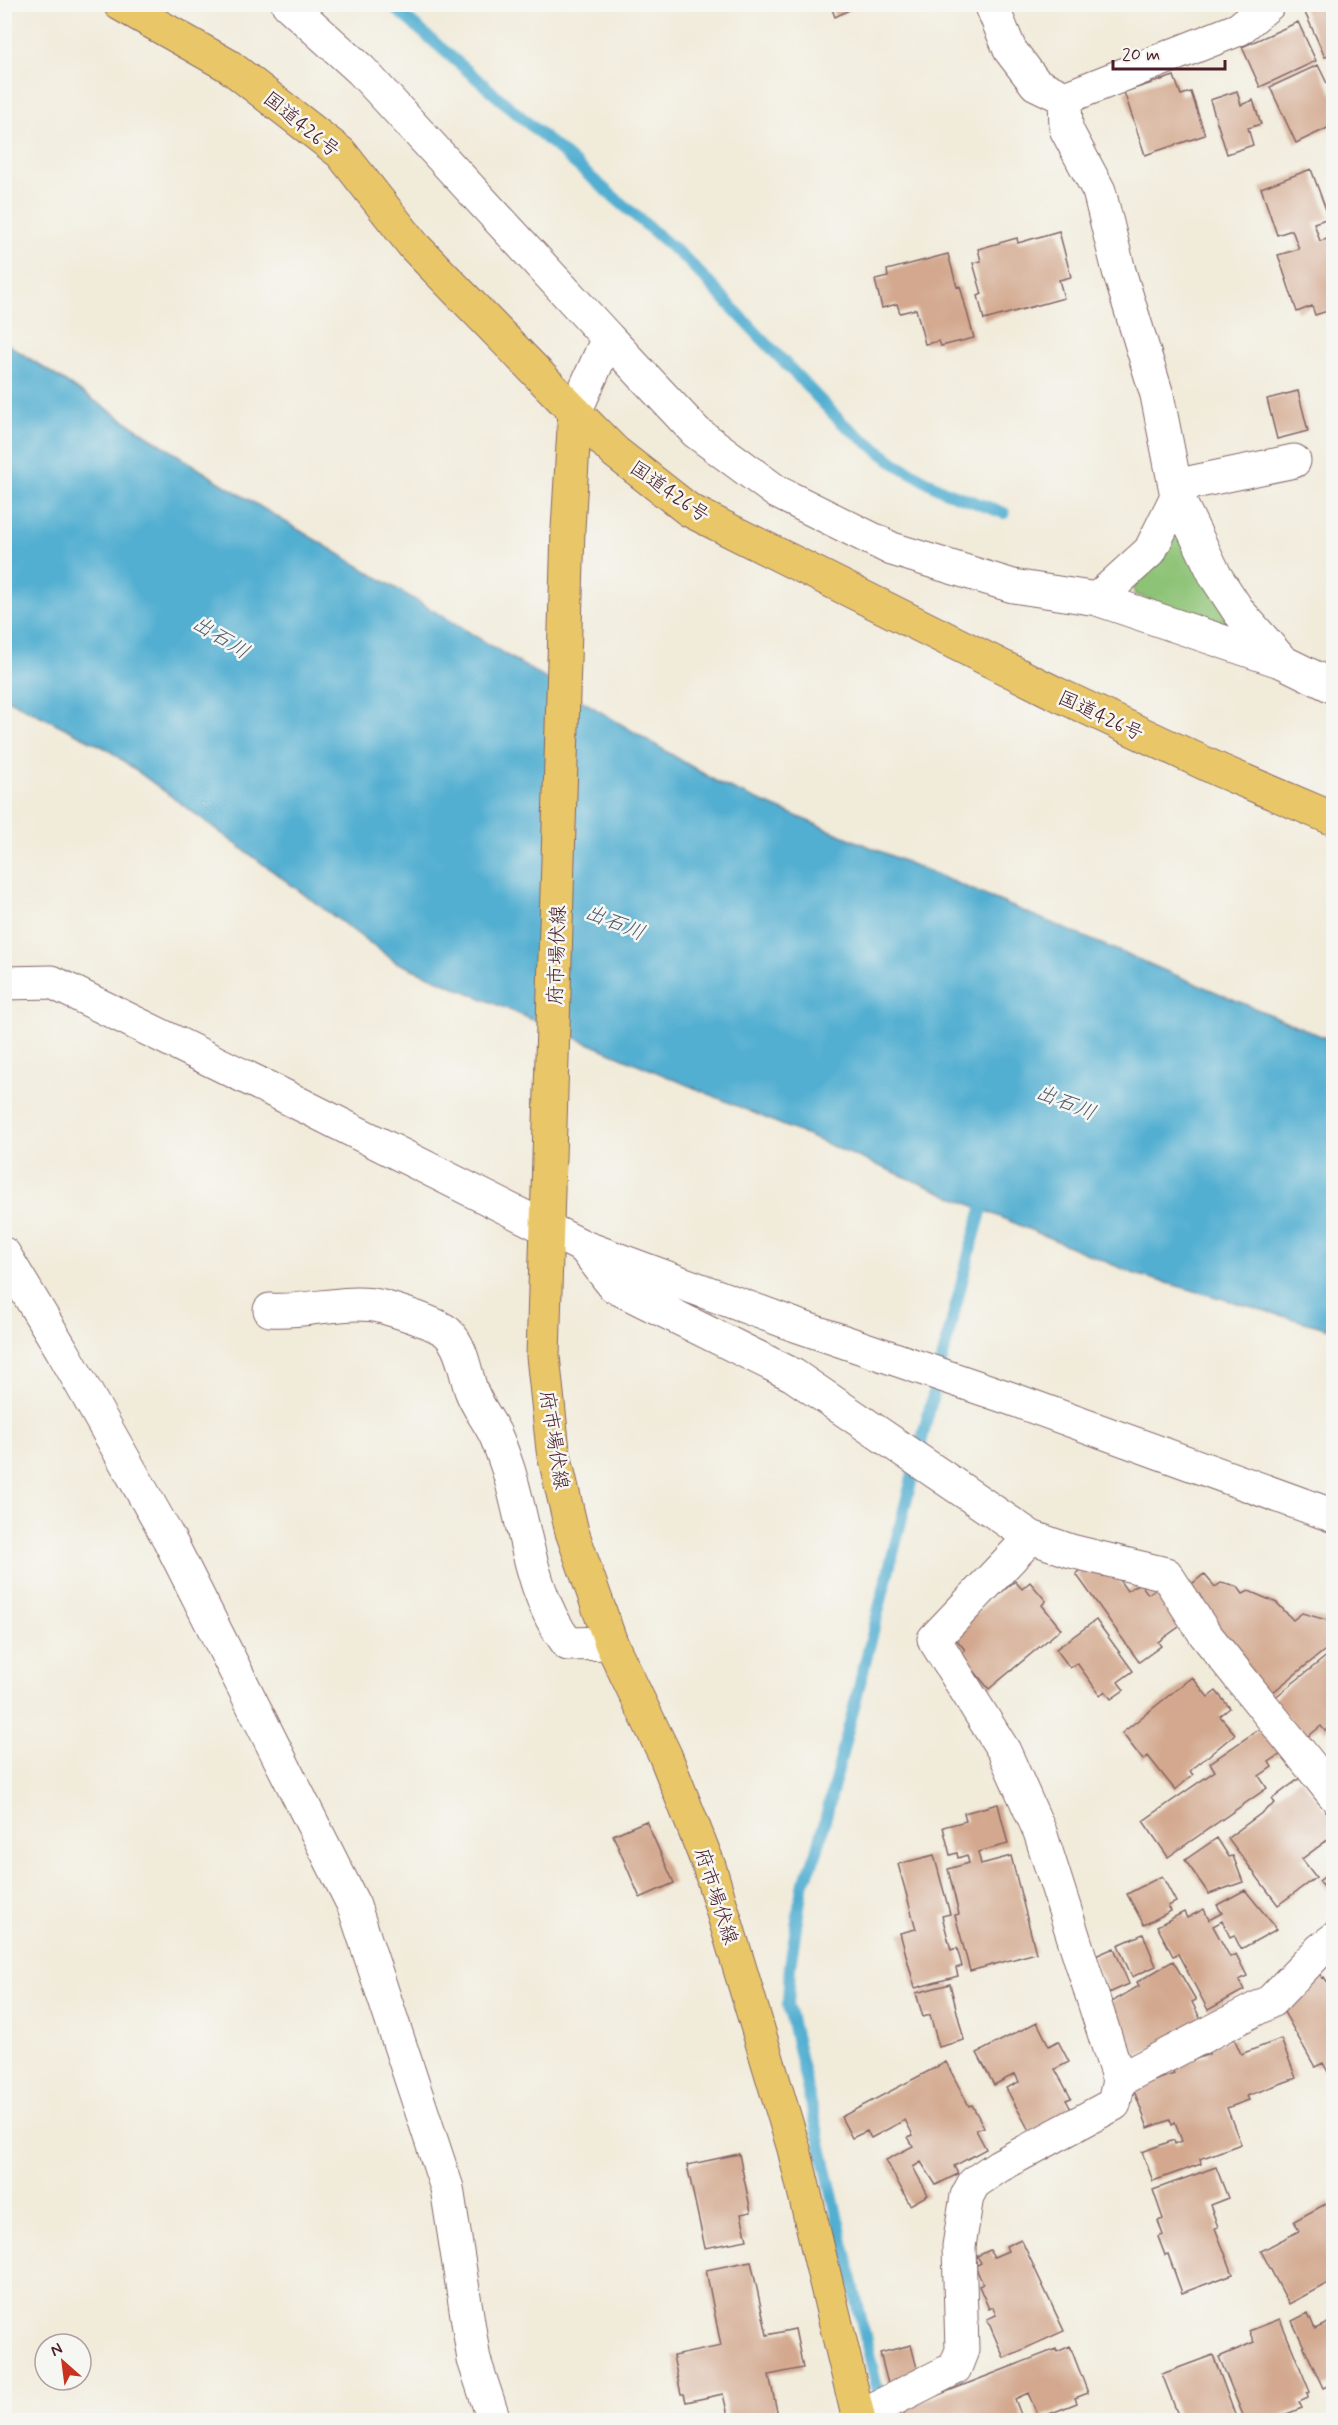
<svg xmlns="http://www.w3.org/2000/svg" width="1338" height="2425" viewBox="0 0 1338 2425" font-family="Mynerve,'Klee One',sans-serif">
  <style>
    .green { fill: #8dc376; stroke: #6c7150; stroke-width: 1.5 }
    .water { fill: #53afd1; stroke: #4e677e; stroke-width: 1.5 }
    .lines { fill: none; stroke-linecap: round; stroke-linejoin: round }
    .stream { stroke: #53afd1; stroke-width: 12 }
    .building { fill: #d3a88e }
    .minor-casing { stroke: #846668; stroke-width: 35 }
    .major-casing { stroke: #846668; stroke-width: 35 }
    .highway-casing { stroke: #846668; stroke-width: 35 }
    .minor { stroke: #fff; stroke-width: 33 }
    .major { stroke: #e9c769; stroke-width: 33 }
    .highway { stroke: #e9c769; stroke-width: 33 }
    .labels { text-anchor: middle; stroke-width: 5; stroke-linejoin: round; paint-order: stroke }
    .street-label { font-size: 20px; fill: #4a1f2b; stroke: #f6f6f2 }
    .water-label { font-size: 21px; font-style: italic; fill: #4e596d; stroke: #f6f6f2 }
  </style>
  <rect width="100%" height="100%" fill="#f6f6f2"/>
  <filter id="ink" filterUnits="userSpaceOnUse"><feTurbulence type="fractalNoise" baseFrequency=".0167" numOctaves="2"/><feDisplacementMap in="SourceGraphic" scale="12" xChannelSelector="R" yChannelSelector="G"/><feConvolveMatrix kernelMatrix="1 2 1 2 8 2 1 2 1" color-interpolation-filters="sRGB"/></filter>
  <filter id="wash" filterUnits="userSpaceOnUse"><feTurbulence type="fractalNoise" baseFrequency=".008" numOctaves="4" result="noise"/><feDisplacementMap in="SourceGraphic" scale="24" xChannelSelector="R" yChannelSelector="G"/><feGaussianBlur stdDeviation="1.35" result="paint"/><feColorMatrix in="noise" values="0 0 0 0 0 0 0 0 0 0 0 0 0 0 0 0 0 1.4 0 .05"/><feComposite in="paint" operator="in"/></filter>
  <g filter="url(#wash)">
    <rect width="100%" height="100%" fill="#f1ebda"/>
    <!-- green -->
    <path class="green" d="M1176 532 1241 632 1135 595 1133 588Z"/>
    <!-- water -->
    <path class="water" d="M4 342 216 480 722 785 1333 1041V1330L1135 1274 396 962 107 749 5 698Z"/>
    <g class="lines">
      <!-- stream -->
      <path class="stream" d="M390 4 688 261 841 422 896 464 944 491 1004 513
        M881 2405 788 2005 790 1966 802 1887 817 1852 969 1254 986 1195"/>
    </g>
    <g id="blocks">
      <!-- building -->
      <path class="building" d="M830 4H861L835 17Z
        M1306 4H1334V53L1325 57 1302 6Z
        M1298 22 1316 61 1260 87 1242 47Z
        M1318 65 1334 98V125L1296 143 1270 87Z
        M1174 76 1181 95 1191 92 1205 135 1145 155 1124 92Z
        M1237 91 1241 105 1253 100 1261 124 1248 128 1253 145 1227 154 1210 100Z
        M1311 169 1329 218 1314 223 1320 241 1334 237V309L1315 315 1312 306 1297 312 1278 255 1299 249 1292 230 1277 235 1261 188Z
        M1059 231 1071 277 1059 280 1064 298 984 320 978 296 982 294 973 263 981 261 978 249 1017 238 1018 243Z
        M948 254 957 287 960 286 974 338 941 346 939 341 925 344 916 309 900 313 897 304 882 308 875 280 888 277 887 270Z
        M1298 391 1308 431 1277 439 1267 399Z
        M1087 1566 1115 1574 1127 1591 1140 1583 1148 1594 1157 1588 1183 1624 1158 1642 1161 1646 1139 1662 1076 1574Z
        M1204 1574 1215 1587 1221 1583 1238 1587 1243 1594 1249 1591 1277 1603 1293 1620 1302 1613 1334 1622V1643L1268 1696 1187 1588Z
        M1015 1581 1022 1589 1030 1582 1046 1601 1042 1605 1061 1629 989 1689 960 1654 965 1650 952 1634Z
        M1096 1620 1133 1671 1118 1682 1124 1690 1111 1699 1105 1691 1100 1695 1077 1663 1070 1668 1056 1649Z
        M1334 1650V1724L1325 1731 1321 1726 1305 1739 1273 1699Z
        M1192 1677 1208 1697 1216 1691 1230 1708 1220 1716 1235 1734 1190 1771 1193 1775 1175 1790 1148 1756 1143 1760 1122 1733Z
        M1268 1723 1287 1750 1269 1762 1272 1767 1259 1776 1267 1788 1168 1857 1143 1821 1215 1771 1210 1763Z
        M1300 1778 1334 1821V1835L1302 1859 1316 1877 1278 1905 1228 1838 1275 1803 1272 1799Z
        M998 1804 1008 1844 978 1852 981 1864 1011 1856 1036 1953 970 1971 955 1915 959 1914 948 1869 969 1863 967 1855 958 1858 957 1853 950 1855 943 1827 966 1821 964 1813Z
        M646 1821 674 1883 640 1898 613 1835Z
        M1217 1838 1229 1857 1233 1856 1243 1882 1209 1894 1185 1860Z
        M934 1855 950 1914 942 1916 951 1950 957 1948 962 1966 956 1968 958 1976 915 1988 900 1933 916 1929 898 1864Z
        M1334 1869V1899L1319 1881Z
        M1162 1876 1176 1902 1168 1906 1171 1911 1144 1925 1127 1894Z
        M1245 1890 1277 1929 1241 1949 1234 1935 1230 1937 1222 1921 1213 1926 1230 1957 1236 1954 1247 1976 1239 1980 1244 1990 1208 2010 1178 1954 1173 1956 1157 1926 1184 1912 1187 1918 1204 1909 1209 1920 1222 1913 1217 1905Z
        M1143 1934 1156 1966 1132 1977 1118 1945Z
        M1114 1948 1129 1984 1109 1993 1093 1957Z
        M1173 1961 1196 2000 1192 2002 1201 2020 1124 2064 1108 2004 1139 1986 1137 1982Z
        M1318 1970 1322 1978 1324 1977 1334 1992V2083L1323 2063 1315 2067 1280 2005Z
        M950 1984 964 2040 939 2047 930 2015 923 2017 916 1993Z
        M1037 2022 1049 2046 1058 2041 1069 2062 1055 2069 1071 2098 1066 2100 1073 2113 1031 2134 1006 2088 1019 2082 1015 2074 994 2085 977 2053Z
        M1234 2038 1241 2054 1281 2039 1296 2078 1247 2096 1249 2100 1227 2108 1241 2144 1200 2159 1201 2164 1153 2181 1142 2152 1174 2140 1175 2144 1182 2141 1175 2123 1172 2125 1170 2120 1148 2128 1133 2088 1174 2074 1172 2068 1209 2054 1207 2048Z
        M946 2062 969 2106 972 2105 984 2127 976 2130 986 2149 954 2166 958 2174 936 2185 921 2162 913 2167 928 2195 910 2205 886 2160 913 2146 908 2137 913 2135 905 2120 871 2138 867 2131 852 2138 841 2117Z
        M739 2154 751 2212 741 2214 747 2240 705 2248 687 2165Z
        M1216 2167 1228 2198 1210 2205 1218 2227 1215 2228 1233 2274 1182 2293 1168 2254 1165 2255 1158 2237 1163 2235 1158 2221 1163 2219 1153 2190Z
        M1329 2202 1334 2210V2284L1330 2286 1328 2283 1289 2304 1261 2251 1299 2231 1294 2221Z
        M1021 2239 1064 2331 1004 2358 987 2319 996 2315 993 2307 989 2309 979 2286 983 2284 975 2266 981 2263 977 2256 990 2250 994 2257 1008 2251 1006 2246Z
        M751 2261 767 2335 795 2329 803 2368 769 2375 779 2420H729L723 2394 686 2402 684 2394H681L673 2356 721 2346 706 2270Z
        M1308 2313 1315 2329 1334 2320V2383L1323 2388 1292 2321Z
        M1280 2319 1310 2392 1307 2393 1308 2398 1299 2402 1302 2408 1271 2420H1245L1219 2357 1254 2342 1249 2331Z
        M911 2345 919 2376 888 2384 880 2353Z
        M1070 2346 1088 2393 1075 2398 1077 2403 1039 2418 1028 2393 1015 2399 1023 2420H906L902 2409 1056 2349 1057 2352Z
        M1213 2355 1237 2420H1180L1162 2374Z"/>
    </g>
  </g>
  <g filter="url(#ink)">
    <use href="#blocks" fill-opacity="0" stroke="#846668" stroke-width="1.5"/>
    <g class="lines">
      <defs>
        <path id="minor" d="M288 4 361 70 608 338
          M991 4 1010 50 1036 84 1065 98 1239 29 1269 4
          M1065 98 1066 129 1099 191 1119 271 1157 395 1177 496 1150 551 1097 599
          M575 412 608 338 696 432 777 492 892 549 1013 586 1097 599 1283 662 1334 687
          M1175 486 1294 461
          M1177 496 1216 577 1239 612 1281 660
          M4 983 52 982 278 1093 584 1247 795 1325 1012 1399 1334 1516
          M584 1247 614 1286 793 1375 1031 1537 1071 1551 1166 1574 1205 1634 1334 1795
          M4 1254 62 1350 169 1539 354 1906 447 2188 474 2360 494 2420
          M270 1310C307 1313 347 1298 383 1307 400 1312 434 1322 447 1332 462 1346 465 1372 471 1390 477 1406 488 1420 495 1434 500 1445 504 1457 508 1469 526 1526 530 1595 568 1644L611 1643
          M1119 2080 1271 2001 1321 1949 1334 1939
          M858 2417 955 2368 962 2350 959 2246 967 2196 974 2183 999 2166 1114 2104 1119 2080 1040 1832 1004 1751 934 1639 1031 1537"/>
        <path id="major" d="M575 412 568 529 543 1356 553 1450 572 1532 611 1643 665 1755 709 1866 794 2149 859 2420"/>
        <path id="highway" d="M120 4 229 66 341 153 414 246 575 412 615 452 689 510 1053 692 1221 771 1334 819"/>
      </defs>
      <!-- minor casing -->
      <use href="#minor" class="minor-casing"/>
      <!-- major casing -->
      <use href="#major" class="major-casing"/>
      <!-- highway casing -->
      <use href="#highway" class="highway-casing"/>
      <!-- minor -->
      <use href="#minor" class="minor"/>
      <!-- major -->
      <use href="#major" class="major"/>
      <!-- highway -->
      <use href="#highway" class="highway"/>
    </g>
  </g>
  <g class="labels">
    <!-- street labels -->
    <g class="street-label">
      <text transform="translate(302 124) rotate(39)" y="7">国道426号</text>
      <text transform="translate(670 491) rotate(35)" y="7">国道426号</text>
      <text transform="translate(1101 715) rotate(25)" y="7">国道426号</text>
      <text transform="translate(556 955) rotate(-88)" y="7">府市場伏線</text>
      <text transform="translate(555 1440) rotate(81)" y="7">府市場伏線</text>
      <text transform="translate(717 1896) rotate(72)" y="7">府市場伏線</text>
    </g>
    <!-- water labels -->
    <g class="water-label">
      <text transform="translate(221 637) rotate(32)" y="7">出石川</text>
      <text transform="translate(615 922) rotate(22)" y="7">出石川</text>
      <text transform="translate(1066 1102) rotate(22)" y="7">出石川</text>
    </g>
  </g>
  <!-- margin -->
  <rect width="1338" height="2425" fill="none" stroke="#f6f6f2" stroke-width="24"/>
  <!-- north arrow -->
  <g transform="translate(63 2362) rotate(332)"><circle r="28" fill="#f6f6f2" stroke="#b1a0a2" stroke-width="1.5"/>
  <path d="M0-4.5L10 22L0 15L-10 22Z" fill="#c8321e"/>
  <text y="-9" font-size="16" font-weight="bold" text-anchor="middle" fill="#4a1f2b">N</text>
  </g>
  <!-- scale -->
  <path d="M1113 60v9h112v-9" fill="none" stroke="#4a1f2b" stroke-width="3"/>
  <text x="1122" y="60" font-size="18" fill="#4a1f2b" stroke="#f6f6f2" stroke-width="4.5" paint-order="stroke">20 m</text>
</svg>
